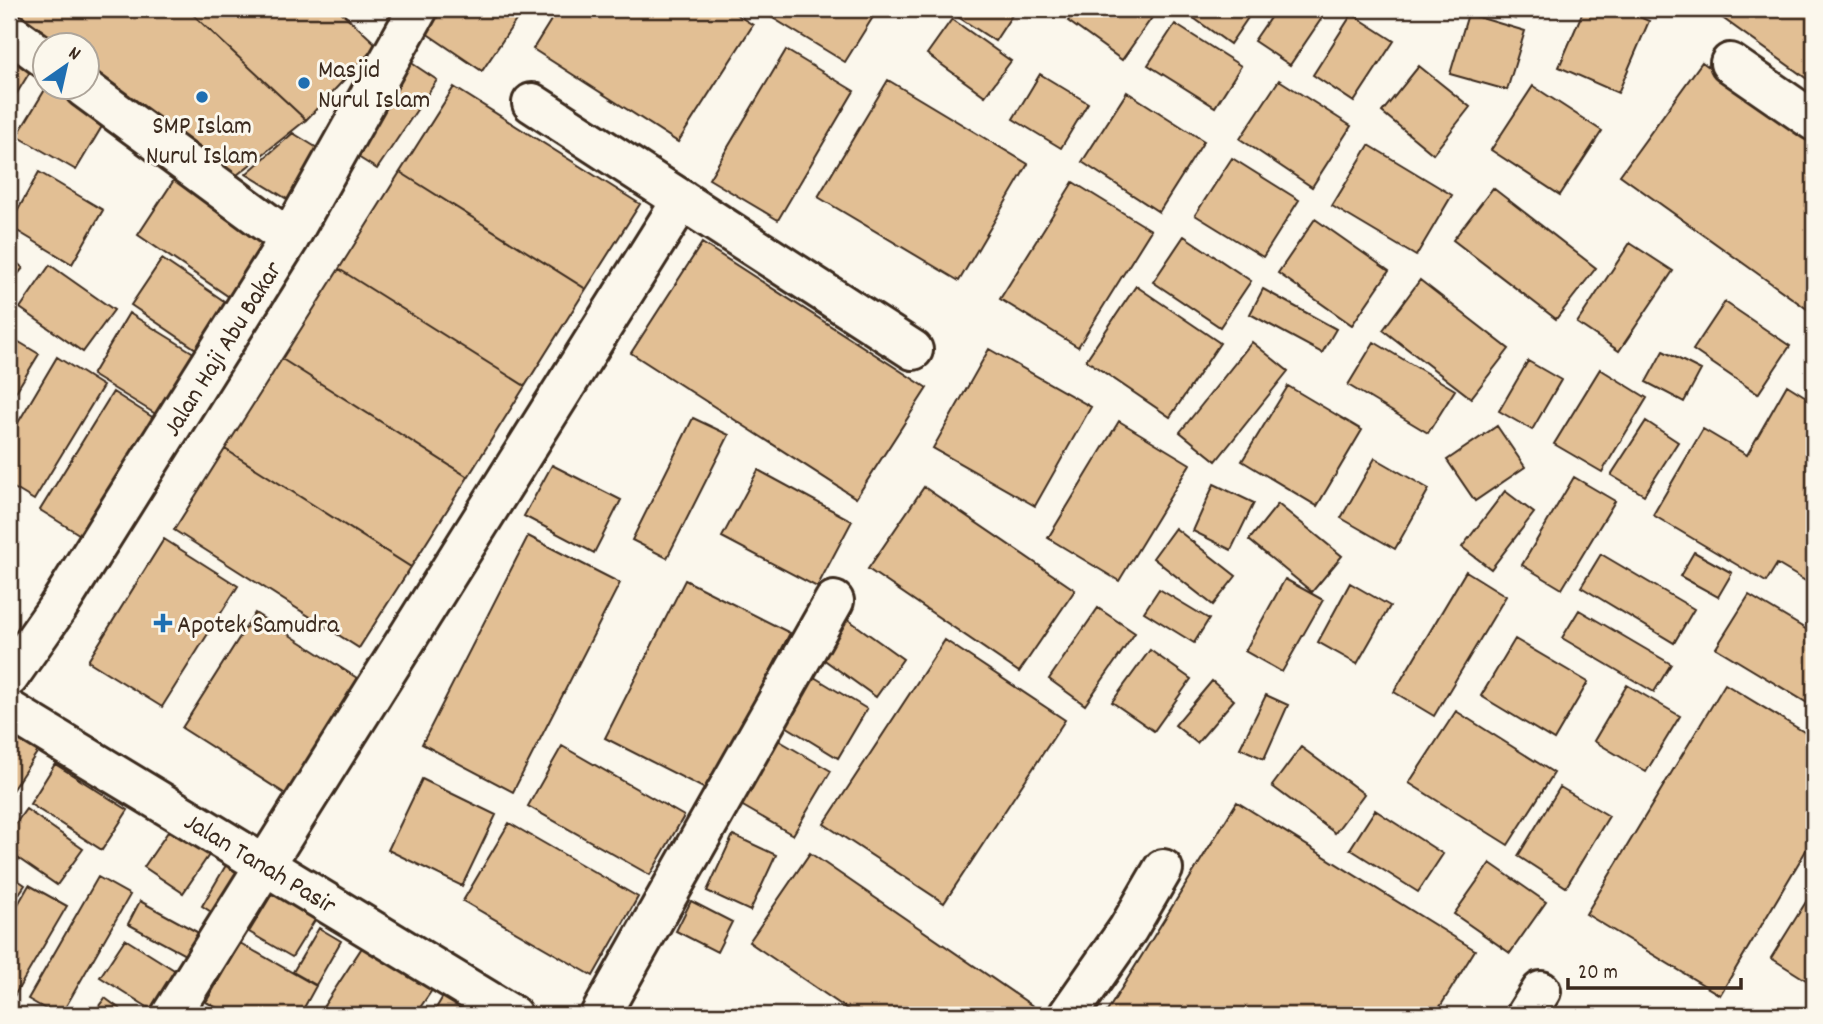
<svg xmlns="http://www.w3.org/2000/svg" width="1823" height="1024" viewBox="0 0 1823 1024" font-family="Dekko,sans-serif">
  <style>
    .building { fill: #e2bf94; stroke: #3b2a1e; stroke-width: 2 }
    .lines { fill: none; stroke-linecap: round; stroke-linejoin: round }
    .minor-casing { stroke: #3b2a1e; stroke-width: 44 }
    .minor { stroke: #fbf7ec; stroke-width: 38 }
    .poi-dot { fill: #1f6fb2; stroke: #fbf7ec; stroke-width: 2.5 }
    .labels { text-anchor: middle; stroke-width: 6; stroke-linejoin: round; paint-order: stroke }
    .poi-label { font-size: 26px; fill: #3b2a1e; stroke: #fbf7ec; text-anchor: start }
    .street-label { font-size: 26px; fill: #3b2a1e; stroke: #fbf7ec }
  </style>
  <rect width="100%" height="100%" fill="#fbf7ec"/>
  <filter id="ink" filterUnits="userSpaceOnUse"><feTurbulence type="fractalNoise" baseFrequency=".0143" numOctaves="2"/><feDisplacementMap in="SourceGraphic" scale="14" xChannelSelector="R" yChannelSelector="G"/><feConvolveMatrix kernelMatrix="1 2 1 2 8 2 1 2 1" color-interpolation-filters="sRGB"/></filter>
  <g filter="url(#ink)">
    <!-- building -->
    <path class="building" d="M14 9H187L306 120 237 175 88 73V46H47L9 16Z
      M187 9H338L377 45 306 120Z
      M438 9H522L523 10 482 71 423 31Z
      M534 9H728L753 25 678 142 533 49 551 20Z
      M758 9H878L845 62Z
      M946 9H1016L995 41Z
      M1077 9H1158L1122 60 1068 21Z
      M1181 9H1254L1230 44Z
      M1276 9H1328L1290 65 1254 41Z
      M1488 9H1519L1515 19Z
      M1584 9H1621L1649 21 1618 93 1559 67Z
      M1710 9H1814V84Z
      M1352 14 1394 41 1354 102 1313 75Z
      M1468 14 1525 31 1507 90 1450 74Z
      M952 19 1011 61 985 96 927 54Z
      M1175 24 1241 66 1215 107 1148 65Z
      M9 39 39 57 9 106Z
      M786 50 854 91 778 220 709 179Z
      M410 62 437 80 377 169 350 152Z
      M1702 62 1814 142V314L1620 175Z
      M1419 66 1470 107 1433 154 1382 112Z
      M1040 74 1088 103 1061 148 1013 119Z
      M888 80 1028 164 959 281 818 197Z
      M1279 80 1351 126 1312 187 1240 139Z
      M1533 86 1602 131 1560 195 1491 150Z
      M454 87 640 204 586 289 400 172Z
      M46 88H66L110 113 76 170 17 136Z
      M1127 92 1204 141 1159 212 1082 162Z
      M293 133 327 154 297 205 246 174Z
      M1369 145 1452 195 1416 256 1332 206Z
      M1232 158 1299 200 1263 257 1195 215Z
      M39 172 103 210 72 264 9 226Z
      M400 172 586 289 525 386 339 269Z
      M176 177 280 248 241 305 138 235Z
      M1073 182 1151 230 1078 347 1000 299Z
      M1493 188 1596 268 1556 319 1453 240Z
      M1315 219 1389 271 1352 325 1278 273Z
      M1184 236 1251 281 1220 327 1153 282Z
      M702 243 927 388 856 498 631 353Z
      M1630 243 1673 271 1619 351 1577 323Z
      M9 256 23 268 9 285Z
      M162 259 227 303 196 349 131 305Z
      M50 265 114 310 83 352 20 308Z
      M339 269 525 386 468 477 282 359Z
      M1420 280 1509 349 1471 398 1383 330Z
      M1136 286 1220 343 1170 417 1086 360Z
      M1263 289 1336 329 1322 353 1250 314Z
      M1725 302 1790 346 1758 394 1693 350Z
      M129 313 205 360 167 421 92 375Z
      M9 336 39 354 9 403Z
      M1252 342 1288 371 1216 461 1180 432Z
      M1374 342 1455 390 1428 433 1348 385Z
      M989 349 1091 407 1035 506 933 448Z
      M1663 351 1701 370 1684 402 1646 382Z
      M57 357 103 386 34 500 9 485V438Z
      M282 359 468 477 411 567 225 449Z
      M1528 361 1561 380 1532 430 1499 411Z
      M1600 369 1647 398 1602 472 1554 444Z
      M1787 385 1814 402V586L1777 564 1766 582 1653 515 1703 429 1747 455Z
      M1288 386 1362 430 1317 506 1242 461Z
      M113 392 168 427 95 544 40 510Z
      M693 418 729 435 667 558 632 540Z
      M1119 421 1190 464 1119 581 1048 538Z
      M1646 421 1678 442 1644 495 1611 475Z
      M1497 426 1525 467 1475 501 1447 460Z
      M225 449 411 567 359 648 174 530Z
      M1375 458 1429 489 1395 549 1341 518Z
      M552 465 621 500 594 553 524 516Z
      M758 470 852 521 817 587 722 537Z
      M1574 477 1615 501 1562 589 1522 565Z
      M1214 484 1254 503 1231 550 1193 531Z
      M924 487 1075 590 1019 672 868 569Z
      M1505 491 1534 513 1491 569 1462 547Z
      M1278 504 1342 556 1312 592 1249 540Z
      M1175 528 1236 576 1213 605 1153 558Z
      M528 536 620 583 513 792 422 744Z
      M164 539 238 586 162 707 88 661Z
      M1694 552 1732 573 1718 597 1680 576Z
      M1601 554 1694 609 1674 643 1581 587Z
      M1466 571 1506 596 1434 716 1394 692Z
      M1285 579 1323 600 1282 672 1245 651Z
      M685 580 790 633 709 791 605 738Z
      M1350 583 1390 606 1357 664 1318 642Z
      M1159 589 1209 619 1194 643 1144 612Z
      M1749 595 1814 634V707L1716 648Z
      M1098 608 1135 633 1085 705 1049 679Z
      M1579 610 1671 664 1654 692 1562 638Z
      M255 613 368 685 295 800 182 728Z
      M846 618 903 659 876 697 819 656Z
      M1515 639 1588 682 1554 740 1481 696Z
      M945 640 1065 720 944 903 824 824Z
      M1150 650 1191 679 1154 731 1112 702Z
      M814 677 867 709 838 758 784 725Z
      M1212 681 1234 700 1197 743 1175 725Z
      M1725 684 1814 738V837L1720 995 1586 914Z
      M1627 685 1680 716 1646 772 1594 741Z
      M1266 695 1288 705 1264 759 1240 748Z
      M1456 711 1554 773 1508 845 1409 783Z
      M9 722 42 745 9 795Z
      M778 740 831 771 793 835 741 805Z
      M562 746 684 816 650 875 528 806Z
      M1301 747 1364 794 1335 833 1272 786Z
      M55 764 128 810 102 850 30 804Z
      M422 779 496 815 462 886 388 850Z
      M1560 787 1609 816 1566 887 1518 856Z
      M1237 802 1475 950 1435 1015H1105Z
      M26 809 83 849 57 885 9 852V833Z
      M1375 810 1443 854 1418 892 1350 849Z
      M509 823 638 897 593 976 463 901Z
      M172 826 211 852 183 893 144 867Z
      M733 835 776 855 750 911 707 891Z
      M810 853 1037 1009 1033 1015H856L749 942Z
      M229 860 243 868 216 915 202 906Z
      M1490 863 1546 902 1510 953 1454 914Z
      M9 874 25 885 14 901 9 897Z
      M98 877 130 895 61 1015H56L28 999Z
      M29 885 67 906 13 998 9 996V920Z
      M275 889 318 915 292 957 249 932Z
      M1814 889V985L1771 958Z
      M140 901 208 938 196 961 128 924Z
      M691 901 732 922 717 952 676 931Z
      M319 928 341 941 316 985 293 972Z
      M125 939 187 978 160 1015 100 977Z
      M240 943 316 986 300 1015H230L206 1002Z
      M363 946 432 990 415 1015H318Z
      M448 988 495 1015H432Z
      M105 998 128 1015H92Z"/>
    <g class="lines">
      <defs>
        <path id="minor" d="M9 32 46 59
          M1730 63 1814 121
          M84 88 289 239
          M532 103 913 350
          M9 677 58 607 289 239 418 9
          M9 710 512 1015
          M171 1015 682 200
          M600 1015 834 601
          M1068 1015 1128 929 1163 869
          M1526 1015 1541 991"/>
      </defs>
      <!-- minor casing -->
      <use href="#minor" class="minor-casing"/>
      <!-- minor -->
      <use href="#minor" class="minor"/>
    </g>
  </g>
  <!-- markers -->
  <g class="poi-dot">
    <circle cx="304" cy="83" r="7"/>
    <circle cx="202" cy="97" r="7"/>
    <path d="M159.5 612.5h7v7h7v7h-7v7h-7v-7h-7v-7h7z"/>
  </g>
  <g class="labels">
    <!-- poi labels -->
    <g class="poi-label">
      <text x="318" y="77">Masjid<tspan x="318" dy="30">Nurul Islam</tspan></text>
      <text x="202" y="133" text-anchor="middle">SMP Islam<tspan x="202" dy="30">Nurul Islam</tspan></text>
      <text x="177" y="632">Apotek Samudra</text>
    </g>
    <!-- street labels -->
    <g class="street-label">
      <text transform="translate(221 348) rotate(-58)" y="9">Jalan Haji Abu Bakar</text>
      <text transform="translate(261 862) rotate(31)" y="9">Jalan Tanah Pasir</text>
    </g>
  </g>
  <!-- margin -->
  <rect width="1823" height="1024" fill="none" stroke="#fbf7ec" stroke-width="35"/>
  <rect x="18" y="18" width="1788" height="989" fill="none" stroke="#3b2a1e" stroke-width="2.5" filter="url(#ink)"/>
  <!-- north arrow -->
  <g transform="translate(66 66) rotate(34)"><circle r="33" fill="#fbf7ec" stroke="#aea59a" stroke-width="2"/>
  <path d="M0-5L12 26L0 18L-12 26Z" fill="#1f6fb2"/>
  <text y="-10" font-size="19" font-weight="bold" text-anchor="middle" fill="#3b2a1e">N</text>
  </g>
  <!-- scale -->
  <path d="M1568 978v10h173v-10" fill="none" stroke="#3b2a1e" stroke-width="3.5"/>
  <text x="1578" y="978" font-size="21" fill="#3b2a1e" stroke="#fbf7ec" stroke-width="5" paint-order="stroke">20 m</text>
</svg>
